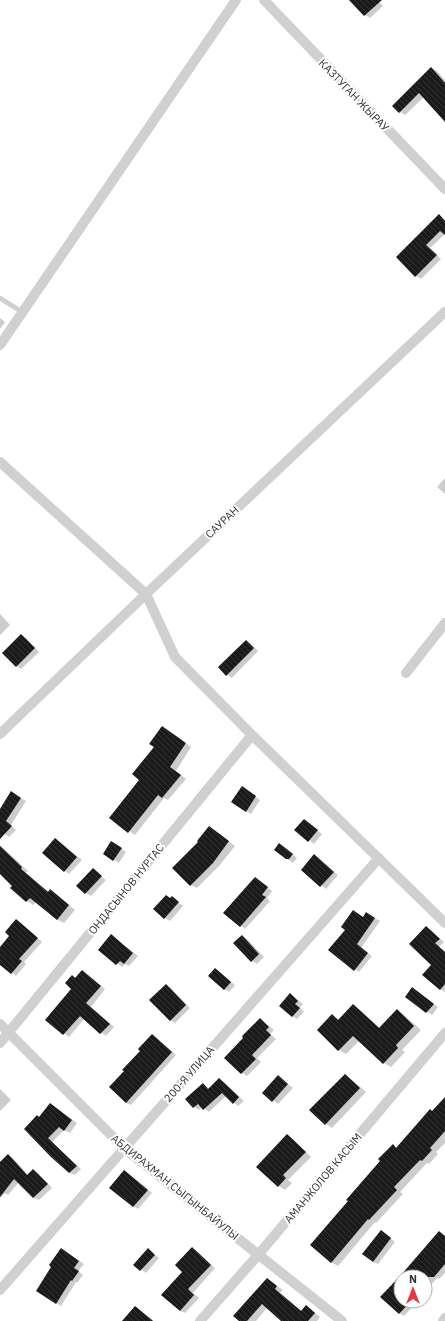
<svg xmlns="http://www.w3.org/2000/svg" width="445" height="1321" viewBox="0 0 445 1321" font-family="'IBM Plex Sans',sans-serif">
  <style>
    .shadow { fill: #0003 }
    .building { fill: url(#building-back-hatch) }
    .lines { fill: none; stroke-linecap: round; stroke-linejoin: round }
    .service { stroke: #d0d0d0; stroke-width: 5 }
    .minor { stroke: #d0d0d0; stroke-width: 10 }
    .labels { text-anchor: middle; stroke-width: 4; stroke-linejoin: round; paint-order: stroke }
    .street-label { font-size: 11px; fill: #333; stroke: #fff }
  </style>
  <defs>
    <pattern id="building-back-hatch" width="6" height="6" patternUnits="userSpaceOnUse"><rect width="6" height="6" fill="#1a1a1a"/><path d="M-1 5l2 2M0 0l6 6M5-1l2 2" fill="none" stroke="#333"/></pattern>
  </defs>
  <rect width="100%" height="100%" fill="#fff"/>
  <!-- shadow -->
  <path class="shadow" d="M351 0H377L383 6 370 18 365 15Z
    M431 68 437 71 445 80V118L424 97 405 115 400 112 393 106Z
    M439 216 445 220V234L430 248 441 259 421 279 416 276 397 257Z
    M0 318 5 322 0 329Z
    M445 478V494L437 487Z
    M0 614 10 625 0 635Z
    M21 635 26 638 39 652 21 669 17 666 3 653Z
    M246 641 251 644 258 651 232 678 227 675Z
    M168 731 191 747 176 771 186 779 168 800 164 798 135 835 111 818 141 780Z
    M247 790 260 800 251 814 246 811Z
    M12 793 26 801 11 825 16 830 9 837 0 830V811Z
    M304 820 322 834 314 844 296 830Z
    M215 831 235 846 219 866 197 888 191 885Z
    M56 839 82 860 69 874 43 853Z
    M0 845 28 871 26 873 49 892 56 894 75 910 64 923 58 920 36 902 33 905 27 901 11 888 13 885 0 873Z
    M116 845 126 852 119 863 104 854Z
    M284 847 297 858 293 863 275 850Z
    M314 856 338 875 326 889 302 870Z
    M93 870 106 880 91 896 86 893Z
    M255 878 272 891 267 898 270 901 245 929 224 913Z
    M172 898 183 906 170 921 165 918Z
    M371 916 380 921 361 948 372 956 359 972 330 950 363 918Z
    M16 920 21 923 42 942 24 962 26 964 16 976 0 963V949L11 936Z
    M426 927 431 930 444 942 439 947 445 952V992L440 989 432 965Z
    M111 935 138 956 129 966 125 964 122 967 99 950Z
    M242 937 247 939 264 957 257 964 252 961Z
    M215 969 220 972 235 985 229 992 224 989Z
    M82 971 105 989 91 1007 114 1027 106 1036 84 1019 69 1037 46 1020 73 988 72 976 76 978Z
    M166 985 171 988 190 1008 175 1023 170 1020Z
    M417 991 438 1007 432 1015 406 997Z
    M290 994 303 1004 300 1007 304 1012 297 1019 292 1016Z
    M353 1005 360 1010 380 1028 397 1010 404 1015 421 1030 402 1050 405 1052 391 1067 384 1063 360 1040 346 1054 339 1050 332 1016 340 1020Z
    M260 1019 274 1030 270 1034 276 1039 257 1058 261 1062 247 1076 242 1073 226 1058 245 1038Z
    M152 1035 157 1038 176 1055 131 1105 126 1103 110 1087 125 1071 141 1051Z
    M345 1075 351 1079 366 1092 332 1128 326 1124Z
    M279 1077 293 1088 278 1104 264 1093Z
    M219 1079 224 1082 244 1101 238 1106 226 1096 209 1112 202 1107 199 1110 194 1107 203 1084 210 1089Z
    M0 1089 11 1100 0 1111Z
    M445 1098V1143L436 1152 438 1154 429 1164 427 1163 400 1192 403 1194 376 1223 375 1222 338 1266 331 1262 381 1161 393 1145 397 1148Z
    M55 1107 77 1123 70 1133 64 1130 52 1142 81 1169 75 1175 70 1173 52 1156 39 1118Z
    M287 1135 293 1139 311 1157 288 1180 292 1183 285 1190 279 1186Z
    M9 1156 13 1158 28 1175 33 1170 38 1173 52 1188 39 1200 34 1198 19 1182 8 1195 5 1193 0 1198V1164Z
    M125 1171 152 1193 138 1209 133 1206Z
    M439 1232 445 1236V1273L439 1279 437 1278 425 1292V1277H401V1301H418L404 1316 399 1313 381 1297 403 1273H404Z
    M386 1234 395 1242 378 1264 373 1262Z
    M62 1249 84 1264 78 1271 83 1275 77 1283 76 1282 61 1306 56 1303Z
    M148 1249 159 1258 146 1273 134 1265Z
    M192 1249 197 1251 215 1268 193 1293 199 1298 185 1313 180 1311 183 1272Z
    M267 1279 283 1290 280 1293 302 1311 306 1306 320 1317 317 1321H283L267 1308 256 1321H240Z
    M136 1307 140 1310 154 1321H127Z"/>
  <!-- building -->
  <path class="building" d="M349 0H382L364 16Z
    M431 67 445 83V122L419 93 399 113 392 106Z
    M439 214 445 221V235L440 231 426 245 437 255 415 277 396 257Z
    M21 634 35 648 16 667 2 653Z
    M246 640 254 648 226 676 218 667Z
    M162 726 186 743 170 767 181 775 162 798 158 795 128 833 109 818 139 780 132 774 154 747 149 744Z
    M242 786 256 796 246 812 231 802Z
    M11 791 21 798 6 821 12 826 0 839V809Z
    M304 819 318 830 308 842 294 830Z
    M209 826 229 841 213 863 190 886 172 868 198 842 197 841Z
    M55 838 77 857 64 872 42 853Z
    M111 841 122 848 113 861 103 854Z
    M279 843 293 854 289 859H286L274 850Z
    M0 846 22 867 21 869 48 892 50 889 69 905 57 920 30 898 26 902 10 888 12 886 0 874Z
    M314 854 334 872 320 887 301 870Z
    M93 868 102 876 85 894 76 886Z
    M255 877 268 887 262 895 266 897 240 927 223 913Z
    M166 895 170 898 172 896 179 902 164 919 153 909Z
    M353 910 363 917 366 912 375 918 357 944 368 953 354 971 328 950 345 930 341 927Z
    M16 919 38 938 19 959 22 961 11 974 0 965V947L9 936 5 932Z
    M426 926 440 939 435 943 445 952V984L440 990 422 975 431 965 409 944Z
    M111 934 133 953 124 964 120 961 116 965 98 950Z
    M242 935 259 954 251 962 233 943Z
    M215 968 231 982 224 990 208 976Z
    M82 970 101 986 86 1003 110 1024 100 1034 80 1016 63 1035 45 1020 71 989 65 983 72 975 75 978Z
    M166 984 186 1005 170 1021 149 1000Z
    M412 987 434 1004 426 1013 405 997Z
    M290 993 298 1001 295 1004 300 1008 292 1017 279 1006Z
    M353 1004 379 1028 397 1009 414 1026 396 1045 398 1048 383 1064 353 1036 338 1051 317 1030 332 1014 338 1020Z
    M260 1018 269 1027 266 1030 271 1035 252 1055 256 1059 241 1074 224 1058 243 1038 242 1036Z
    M152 1034 172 1052 126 1103 109 1087 124 1071 122 1070 140 1051 138 1049Z
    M345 1074 360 1088 325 1125 309 1110Z
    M278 1075 288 1084 272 1102 262 1093Z
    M219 1078 239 1097 233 1104 222 1093 203 1110 198 1104 193 1108 185 1099 203 1083 208 1089Z
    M445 1097V1131L430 1148 432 1150 422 1161 420 1160 394 1187 397 1190 369 1220 368 1219 331 1263 310 1245 348 1201 346 1200 380 1161 378 1159 393 1144 396 1148 430 1109 432 1111Z
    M50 1103 72 1120 64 1131 59 1127 48 1138 77 1166 69 1173 51 1157 24 1129 37 1115 39 1117Z
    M287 1134 306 1152 283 1175 286 1178 278 1187 256 1167Z
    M8 1154 27 1175 33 1169 48 1184 33 1198 14 1179 0 1197V1162Z
    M124 1170 148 1190 133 1207 109 1188Z
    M381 1230 391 1238 373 1262 362 1254Z
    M439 1231 445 1236V1264L434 1277H401V1301H411L399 1314 380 1297 401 1275Z
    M192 1247 211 1265 188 1289 194 1295 180 1311 161 1295 182 1272 175 1265Z
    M61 1248 79 1261 74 1268 79 1271 72 1281 71 1280 56 1304 36 1291 51 1267 49 1265Z
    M148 1248 155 1255 140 1271 133 1265Z
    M267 1278 277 1286 275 1289 301 1311 306 1305 315 1313 308 1321H281L262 1304 247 1321H239L233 1316Z
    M135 1306 153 1321H122Z"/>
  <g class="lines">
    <!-- service -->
    <path class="service" d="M0 298 22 312"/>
    <!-- minor -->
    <path class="minor" d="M264 0 445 189
      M0 345 236 0
      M0 462 146 594 175 657 252 735 445 923
      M406 673 445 623
      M0 734 146 594 445 312
      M0 1024 124 1148 342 1321
      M0 1043 252 735
      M0 1290 379 858
      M200 1321 258 1255 445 1033
      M443 1321 445 1318"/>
  </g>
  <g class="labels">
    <!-- street labels -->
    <g class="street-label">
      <text transform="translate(354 95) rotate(46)" y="4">КАЗТУГАН ЖЫРАУ</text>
      <text transform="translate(222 522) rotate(-43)" y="4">САУРАН</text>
      <text transform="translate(126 889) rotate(-51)" y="4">ОНДАСЫНОВ НУРТАС</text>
      <text transform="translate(189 1074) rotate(-49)" y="4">200-Я УЛИЦА</text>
      <text transform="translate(323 1178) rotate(-50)" y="4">АМАНЖОЛОВ КАСЫМ</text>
      <text transform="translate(175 1187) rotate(39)" y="4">АБДИРАХМАН СЫГЫНБАЙУЛЫ</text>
    </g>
  </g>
  <!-- north arrow -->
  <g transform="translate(413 1289)"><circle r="19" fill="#ffffff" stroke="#adadad"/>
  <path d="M0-3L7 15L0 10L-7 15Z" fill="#e63946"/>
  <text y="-6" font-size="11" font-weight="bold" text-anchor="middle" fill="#333333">N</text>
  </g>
</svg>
